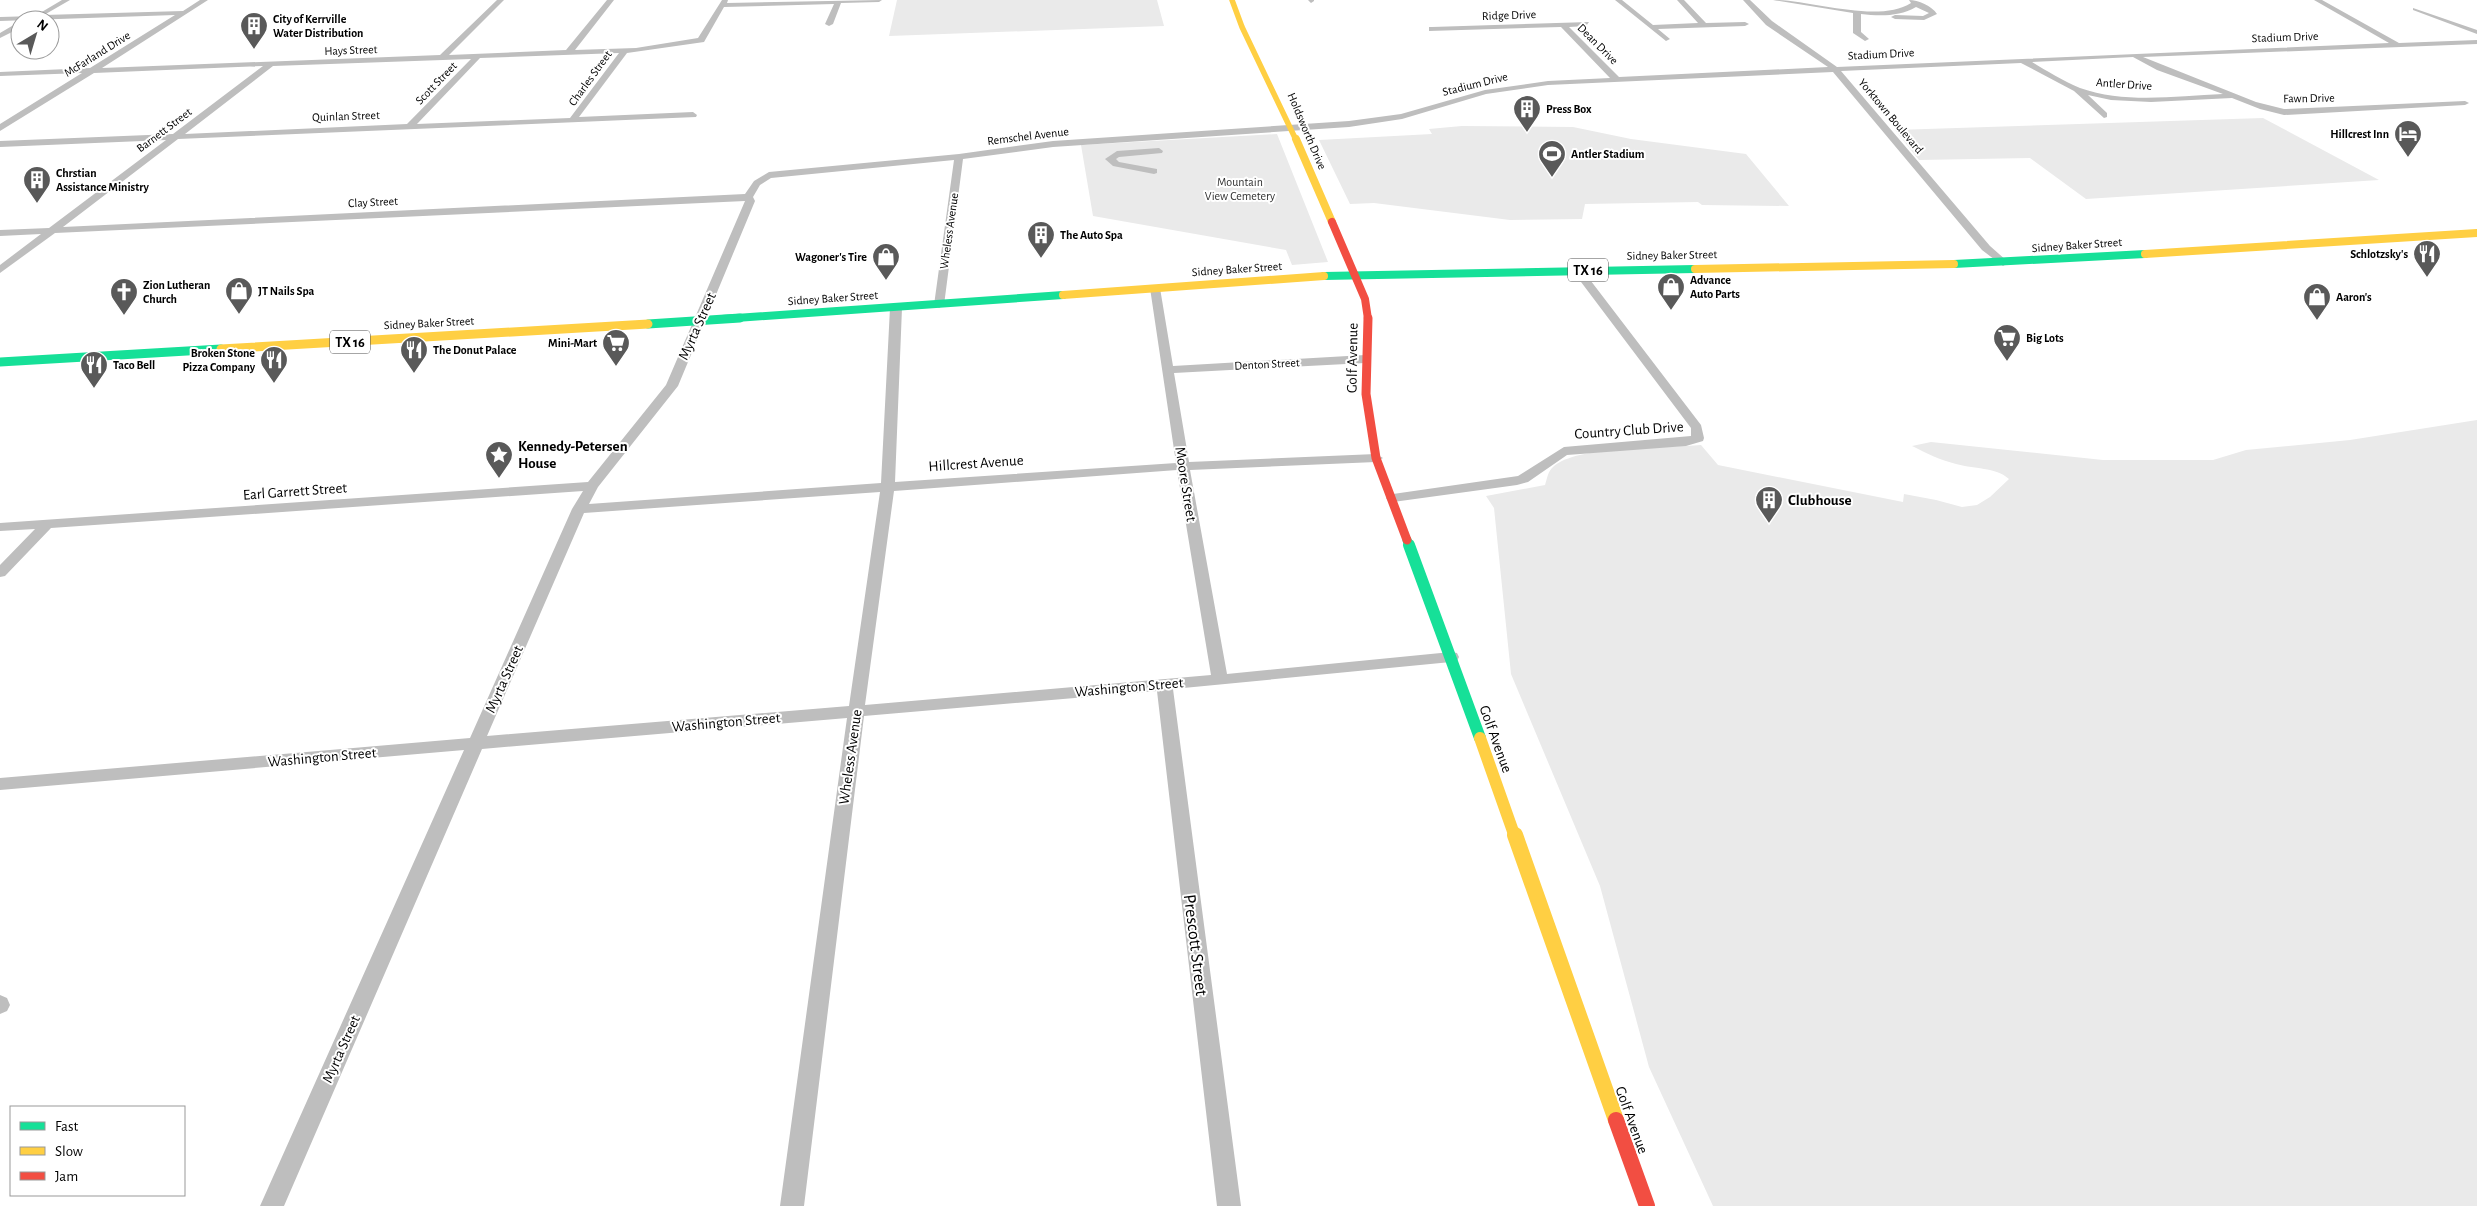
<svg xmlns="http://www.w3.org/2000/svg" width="2477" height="1206" viewBox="0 0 2477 1206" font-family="'Alegreya Sans',sans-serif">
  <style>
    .green { fill: #eaeaea }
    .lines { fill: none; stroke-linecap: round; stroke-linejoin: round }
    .street { fill: #bebebe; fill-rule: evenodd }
    .fast-far2 { stroke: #16e098; stroke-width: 8 }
    .fast-far1 { stroke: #16e098; stroke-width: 9 }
    .fast { stroke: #16e098; stroke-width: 12 }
    .slow-far4 { stroke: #ffcf43; stroke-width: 5.5 }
    .slow-far3 { stroke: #ffcf43; stroke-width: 8 }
    .slow-far2 { stroke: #ffcf43; stroke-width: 9 }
    .slow-far1 { stroke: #ffcf43; stroke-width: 12 }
    .slow { stroke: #ffcf43; stroke-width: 16 }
    .jam-far2 { stroke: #f24e42; stroke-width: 8 }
    .jam-far1 { stroke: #f24e42; stroke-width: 9 }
    .jam { stroke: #f24e42; stroke-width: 16 }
    .labels { text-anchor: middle; stroke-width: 4; stroke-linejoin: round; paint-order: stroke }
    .far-street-label { font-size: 12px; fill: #000; stroke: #fff }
    .far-poi-label { font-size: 12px; font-weight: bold; fill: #000; stroke: #fff; text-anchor: start }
    .far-park-label { font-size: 12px; fill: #2f2f2f; stroke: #fff }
    .shield { fill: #fff; stroke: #4c4c4c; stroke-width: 1 }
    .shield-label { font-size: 14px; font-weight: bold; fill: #000 }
    .street-label { font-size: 15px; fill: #000; stroke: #fff }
    .poi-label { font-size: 15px; font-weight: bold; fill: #000; stroke: #fff; text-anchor: start }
    .near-street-label { font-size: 18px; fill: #000; stroke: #fff }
  </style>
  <rect width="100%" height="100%" fill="#fff"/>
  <!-- green -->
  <path class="green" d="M897 0H1157L1164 26 889 36Z
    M2263 118 2379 180 2086 199 2030 158 1919 160 1895 130Z
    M1462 126 1573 127 1631 139 1746 154 1789 206 1702 205 1698 202 1585 204 1582 219 1510 220 1374 203 1350 204 1319 140 1432 134 1429 129Z
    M1277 134 1328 262 1292 265 1286 250 1093 216 1081 145Z
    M2477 420V1206H1713L1649 1067 1600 886 1511 674 1494 508 1486 496 1545 485C1547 479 1548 471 1553 467 1576 445 1667 448 1701 445L1718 465 1903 502 1904 494 1936 500 1962 507 1977 505 1990 497 2009 479C1996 467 1973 469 1956 464 1940 460 1926 453 1912 446L1931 442 2103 460H2213L2246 450 2350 440Z"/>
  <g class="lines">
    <!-- street -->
    <path class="street" d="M62 0H70L44 15 183 11 200 0H208L102 68 440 55 497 0H504L449 55 566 50 607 0H614L575 50 636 48 698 38 722 0H728L727 3 882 0 879 2 841 3 833 24 829 26 825 24 834 4 724 7 704 42 627 53 579 117 693 112 697 115 696 117 178 139 63 227 745 194 754 181 769 172 959 154 1053 141 1349 121 1401 114 1485 90 1548 81 1610 78 1561 27 1429 31V27H1432L1589 22 1586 26 1569 27 1619 77 1828 67 1766 25 1743 0H1750L1772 21 1837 67 2389 43 2314 0H2322L2399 43 2477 40V44L2143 57 2256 102 2284 109 2465 101 2469 103 2465 105 2284 115 2260 109 2232 98 2151 102 2111 100 2088 95 2107 113V117L2104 118 2074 91 2021 63 1841 71 1990 246 2007 261 2008 263 2003 266 1982 250 1833 72 1548 85 1486 94 1402 119 1349 127 1053 147 963 159 944 305 939 308 934 305 954 160 771 178 760 185 753 197 755 201 678 386 598 487 589 504 881 483 890 308 896 305 902 308 895 482 1176 463 1150 288 1151 286 1155 285 1160 288 1173 366 1365 355 1371 359 1365 363 1174 373 1189 462 1376 454 1383 458 1376 462 1190 470 1227 674 1451 652 1457 653 1459 657 1457 661 1451 662 1173 689 1241 1206H1217L1157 691 864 716 804 1206H780L847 718 482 749 284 1206H260L464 750 0 790V778L470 738 572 509 583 491 51 528 5 576 0 577V565L35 529 0 531V523L588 482 666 385 745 201 55 233 0 273V265L41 234 0 236V230L49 228 166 140 0 147V141L173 134 263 66 94 73 0 131V124L82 73 0 76V72L90 68 175 15 0 21V17L35 16ZM619 53 570 118 417 124 480 58ZM2133 57 2157 70 2223 94C2176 96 2125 104 2080 88 2063 81 2047 71 2032 62ZM471 59 407 124 185 134 273 66ZM1177 470 1211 675 865 705 894 491ZM880 492 849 706 487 736 584 513Z
      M1308 0H1314V1L1311 3Z
      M1615 0H1622L1653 25 1698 23 1677 0H1684L1706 23 1745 22 1749 24 1745 26 1658 29 1670 39 1666 41Z
      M1773 0C1811 0 1878 24 1911 3L1909 0C1918 0 1932 6 1937 14L1924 20 1895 19 1891 17 1895 15 1923 16 1929 13 1916 7C1899 17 1879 16 1861 14V32L1869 39 1865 41 1853 33V13Z
      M2413 8 2477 30V34L2413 10Z
      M17 23H20V28L0 38V33Z
      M1159 148 1163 151 1162 153 1119 157 1116 159 1119 162 1157 169V173L1154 174 1113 166 1105 159 1117 151Z
      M1577 267 1581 268 1701 425 1704 438 1703 441 1686 446 1567 455 1528 482 1517 485 1393 502 1388 501 1386 498 1393 494 1518 476 1564 447 1691 436V428L1572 270Z
      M0 995 7 998 10 1005 7 1011 0 1014Z"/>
    <!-- fast-far2 -->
    <path class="fast-far2" d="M1954 264 2145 254
      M1324 276 1695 269
      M722 319 1063 295"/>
    <!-- fast-far1 -->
    <path class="fast-far1" d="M648 324 740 318
      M0 362 221 349
      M1407 540 1409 546"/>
    <!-- fast -->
    <path class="fast" d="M1409 545 1480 738"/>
    <!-- slow-far4 -->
    <path class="slow-far4" d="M1232 0 1242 27 1296 140"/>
    <!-- slow-far3 -->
    <path class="slow-far3" d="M1296 139 1332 222
      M2145 254 2477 233
      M1695 269 1954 264
      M1063 295 1324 276"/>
    <!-- slow-far2 -->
    <path class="slow-far2" d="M221 349 648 324"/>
    <!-- slow-far1 -->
    <path class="slow-far1" d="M1480 738 1515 837"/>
    <!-- slow -->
    <path class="slow" d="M1515 835 1616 1120"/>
    <!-- jam-far2 -->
    <path class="jam-far2" d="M1332 222 1365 299 1368 319"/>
    <!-- jam-far1 -->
    <path class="jam-far1" d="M1368 318 1366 394 1376 458 1407 540"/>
    <!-- jam -->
    <path class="jam" d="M1616 1120 1647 1206"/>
  </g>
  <!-- icons -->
  <defs>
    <symbol id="building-pin" viewBox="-11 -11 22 30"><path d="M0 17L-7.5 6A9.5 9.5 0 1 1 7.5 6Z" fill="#595959" stroke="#fff"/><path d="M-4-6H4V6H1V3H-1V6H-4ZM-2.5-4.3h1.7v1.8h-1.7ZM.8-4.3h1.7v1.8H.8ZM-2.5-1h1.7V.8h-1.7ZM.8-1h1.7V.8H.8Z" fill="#fff"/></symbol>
    <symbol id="hotel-pin" viewBox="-11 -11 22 30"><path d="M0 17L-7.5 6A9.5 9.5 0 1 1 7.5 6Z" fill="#595959" stroke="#fff"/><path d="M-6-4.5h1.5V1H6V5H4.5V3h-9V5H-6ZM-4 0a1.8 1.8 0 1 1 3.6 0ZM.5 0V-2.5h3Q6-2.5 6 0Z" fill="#fff"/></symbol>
    <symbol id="stadium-pin" viewBox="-11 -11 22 30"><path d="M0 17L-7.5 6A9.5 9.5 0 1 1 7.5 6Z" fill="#595959" stroke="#fff"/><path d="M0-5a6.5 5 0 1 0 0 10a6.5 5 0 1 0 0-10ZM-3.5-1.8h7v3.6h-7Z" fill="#fff"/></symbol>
    <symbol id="restaurant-pin" viewBox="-11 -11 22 30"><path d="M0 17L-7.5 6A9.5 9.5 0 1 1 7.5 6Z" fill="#595959" stroke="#fff"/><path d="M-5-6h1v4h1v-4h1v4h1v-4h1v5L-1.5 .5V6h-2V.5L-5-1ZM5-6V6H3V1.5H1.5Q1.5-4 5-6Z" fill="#fff"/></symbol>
    <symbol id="shop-pin" viewBox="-11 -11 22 30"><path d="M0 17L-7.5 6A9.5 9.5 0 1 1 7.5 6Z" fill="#595959" stroke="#fff"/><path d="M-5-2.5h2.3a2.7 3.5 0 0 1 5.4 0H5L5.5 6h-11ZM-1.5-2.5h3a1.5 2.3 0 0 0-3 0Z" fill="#fff"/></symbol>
    <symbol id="church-pin" viewBox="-11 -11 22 30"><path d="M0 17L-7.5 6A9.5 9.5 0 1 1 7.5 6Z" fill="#595959" stroke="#fff"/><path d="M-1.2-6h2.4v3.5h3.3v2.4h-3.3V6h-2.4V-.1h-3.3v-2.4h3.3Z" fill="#fff"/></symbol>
    <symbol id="supermarket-pin" viewBox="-11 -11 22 30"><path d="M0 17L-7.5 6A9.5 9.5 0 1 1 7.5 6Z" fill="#595959" stroke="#fff"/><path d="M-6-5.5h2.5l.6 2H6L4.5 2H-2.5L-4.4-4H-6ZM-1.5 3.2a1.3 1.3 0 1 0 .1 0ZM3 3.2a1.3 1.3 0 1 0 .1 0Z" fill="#fff"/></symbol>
    <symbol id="sight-pin" viewBox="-11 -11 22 30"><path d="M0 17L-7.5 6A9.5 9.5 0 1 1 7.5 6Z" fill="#595959" stroke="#fff"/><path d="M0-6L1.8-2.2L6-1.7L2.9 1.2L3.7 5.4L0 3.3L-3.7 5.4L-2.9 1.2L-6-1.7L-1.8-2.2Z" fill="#fff"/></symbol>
  </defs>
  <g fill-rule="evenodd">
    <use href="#building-pin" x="238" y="10" width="32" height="43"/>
    <use href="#building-pin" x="1511" y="93" width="32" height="43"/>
    <use href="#hotel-pin" x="2392" y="118" width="32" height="43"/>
    <use href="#stadium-pin" x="1536" y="138" width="32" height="43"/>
    <use href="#building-pin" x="21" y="164" width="32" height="43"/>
    <use href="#building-pin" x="1025" y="219" width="32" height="43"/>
    <use href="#restaurant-pin" x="2411" y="238" width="32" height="43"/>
    <use href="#shop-pin" x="870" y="241" width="32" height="43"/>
    <use href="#shop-pin" x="1655" y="271" width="32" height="43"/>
    <use href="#shop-pin" x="223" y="275" width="32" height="43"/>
    <use href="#church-pin" x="108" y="276" width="32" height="43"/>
    <use href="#shop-pin" x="2301" y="281" width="32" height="43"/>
    <use href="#supermarket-pin" x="1991" y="322" width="32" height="43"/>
    <use href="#supermarket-pin" x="600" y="327" width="32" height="43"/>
    <use href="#restaurant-pin" x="398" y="334" width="32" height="43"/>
    <use href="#restaurant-pin" x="258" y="344" width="32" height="43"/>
    <use href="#restaurant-pin" x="78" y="349" width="32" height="43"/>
    <use href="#sight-pin" x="483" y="439" width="32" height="43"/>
    <use href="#building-pin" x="1753" y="484" width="32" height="43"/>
  </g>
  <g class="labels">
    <!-- far-street labels -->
    <g class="far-street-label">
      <text transform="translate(1509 15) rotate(-2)" y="4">Ridge Drive</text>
      <text transform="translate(2285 37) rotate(-2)" y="4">Stadium Drive</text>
      <text transform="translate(1598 44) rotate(45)" y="4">Dean Drive</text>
      <text transform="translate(351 50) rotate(-2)" y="4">Hays Street</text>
      <text transform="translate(97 54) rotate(-32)" y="4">McFarland Drive</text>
      <text transform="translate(1881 54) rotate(-3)" y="4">Stadium Drive</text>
      <text transform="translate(590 78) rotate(-54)" y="4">Charles Street</text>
      <text transform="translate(436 83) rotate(-46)" y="4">Scott Street</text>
      <text transform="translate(1475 84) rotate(-14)" y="4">Stadium Drive</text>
      <text transform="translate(2124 84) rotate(4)" y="4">Antler Drive</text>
      <text transform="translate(2309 98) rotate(-1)" y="4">Fawn Drive</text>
      <text transform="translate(346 116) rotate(-2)" y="4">Quinlan Street</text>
      <text transform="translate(1891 116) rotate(50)" y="4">Yorktown Boulevard</text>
      <text transform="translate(164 130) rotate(-37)" y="4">Barnett Street</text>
      <text transform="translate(1307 131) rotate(67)" y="4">Holdsworth Drive</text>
      <text transform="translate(1028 136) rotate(-7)" y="4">Remschel Avenue</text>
      <text transform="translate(373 202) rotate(-3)" y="4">Clay Street</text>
      <text transform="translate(949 231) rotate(-82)" y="4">Wheless Avenue</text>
      <text transform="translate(2077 245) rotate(-4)" y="4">Sidney Baker Street</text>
      <text transform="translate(1672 255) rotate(-1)" y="4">Sidney Baker Street</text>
      <text transform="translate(1237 269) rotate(-4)" y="4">Sidney Baker Street</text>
      <text transform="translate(833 298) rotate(-4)" y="4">Sidney Baker Street</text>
      <text transform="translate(429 323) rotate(-3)" y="4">Sidney Baker Street</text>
      <text transform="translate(1267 364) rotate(-3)" y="4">Denton Street</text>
    </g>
    <!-- far-poi labels -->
    <g class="far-poi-label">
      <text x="273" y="23">City of Kerrville<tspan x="273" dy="14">Water Distribution</tspan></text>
      <text x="1546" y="113">Press Box</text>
      <text x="2389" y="138" text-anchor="end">Hillcrest Inn</text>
      <text x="1571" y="158">Antler Stadium</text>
      <text x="56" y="177">Chrstian<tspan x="56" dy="14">Assistance Ministry</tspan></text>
      <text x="1060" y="239">The Auto Spa</text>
      <text x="2408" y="258" text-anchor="end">Schlotzsky's</text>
      <text x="867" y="261" text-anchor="end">Wagoner's Tire</text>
      <text x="1690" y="284">Advance<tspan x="1690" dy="14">Auto Parts</tspan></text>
      <text x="143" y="289">Zion Lutheran<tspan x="143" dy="14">Church</tspan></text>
      <text x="258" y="295">JT Nails Spa</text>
      <text x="2336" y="301">Aaron's</text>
      <text x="2026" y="342">Big Lots</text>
      <text x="597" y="347" text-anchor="end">Mini-Mart</text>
      <text x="433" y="354">The Donut Palace</text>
      <text x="255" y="357" text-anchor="end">Broken Stone<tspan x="255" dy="14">Pizza Company</tspan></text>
      <text x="113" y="369">Taco Bell</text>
    </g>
    <!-- far-park labels -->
    <g class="far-park-label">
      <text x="1240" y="186">Mountain<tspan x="1240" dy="14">View Cemetery</tspan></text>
    </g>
    <!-- shield labels -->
    <g class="shield">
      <rect x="1568" y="258.5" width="40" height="23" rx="4"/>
      <rect x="330" y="330.5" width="40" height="23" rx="4"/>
    </g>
    <g class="shield-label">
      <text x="1588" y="275">TX 16</text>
      <text x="350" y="347">TX 16</text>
    </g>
    <!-- street labels -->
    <g class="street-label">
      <text transform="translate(697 326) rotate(-66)" y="5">Myrta Street</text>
      <text transform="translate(1352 358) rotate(-89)" y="5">Golf Avenue</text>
      <text transform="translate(1629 430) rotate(-4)" y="5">Country Club Drive</text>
      <text transform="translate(976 463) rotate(-4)" y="5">Hillcrest Avenue</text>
      <text transform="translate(1186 484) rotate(81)" y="5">Moore Street</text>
      <text transform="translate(295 491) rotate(-4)" y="5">Earl Garrett Street</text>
      <text transform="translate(504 679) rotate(-66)" y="5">Myrta Street</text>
      <text transform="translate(1129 687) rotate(-5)" y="5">Washington Street</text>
      <text transform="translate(726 722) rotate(-5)" y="5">Washington Street</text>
      <text transform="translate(1496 739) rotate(70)" y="5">Golf Avenue</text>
      <text transform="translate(322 757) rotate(-5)" y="5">Washington Street</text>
      <text transform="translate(850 757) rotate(-82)" y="5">Wheless Avenue</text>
      <text transform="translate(341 1049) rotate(-66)" y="5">Myrta Street</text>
      <text transform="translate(1632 1120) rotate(70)" y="5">Golf Avenue</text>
    </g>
    <!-- poi labels -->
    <g class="poi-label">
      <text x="518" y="451">Kennedy-Petersen<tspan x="518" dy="17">House</tspan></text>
      <text x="1788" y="505">Clubhouse</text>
    </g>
    <!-- near-street labels -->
    <g class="near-street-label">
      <text transform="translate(1196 945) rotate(83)" y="6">Prescott Street</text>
    </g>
  </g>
  <!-- legend -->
  <rect x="10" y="1106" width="175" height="90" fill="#ffffff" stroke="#999999"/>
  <rect x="20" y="1122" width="25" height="8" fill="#16e098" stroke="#999999"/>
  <text x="55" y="1131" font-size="15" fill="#000000">Fast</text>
  <rect x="20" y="1147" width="25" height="8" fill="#ffcf43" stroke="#999999"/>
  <text x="55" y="1156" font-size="15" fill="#000000">Slow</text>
  <rect x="20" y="1172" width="25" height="8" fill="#f24e42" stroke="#999999"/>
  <text x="55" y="1181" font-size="15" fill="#000000">Jam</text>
  <!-- north arrow -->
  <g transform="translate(35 35) rotate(38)"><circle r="24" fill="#ffffff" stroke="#999999"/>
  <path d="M0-4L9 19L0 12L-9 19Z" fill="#595959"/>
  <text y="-8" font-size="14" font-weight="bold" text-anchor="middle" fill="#000000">N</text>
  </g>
</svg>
